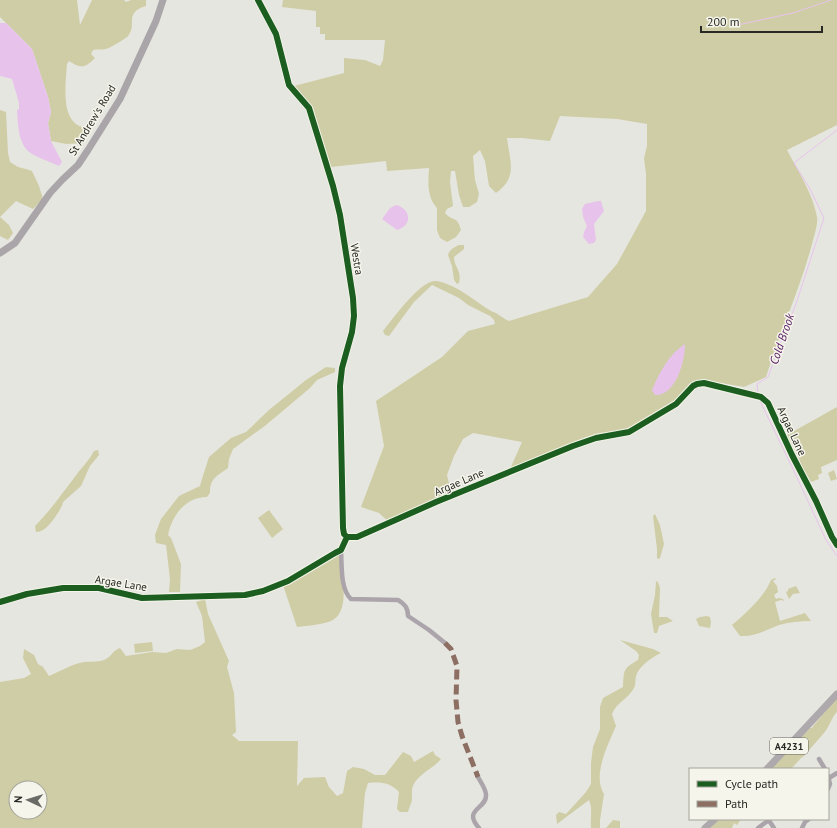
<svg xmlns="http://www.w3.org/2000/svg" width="837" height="828" viewBox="0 0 837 828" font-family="'PT Sans',sans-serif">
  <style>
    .green { fill: #cfcda5; fill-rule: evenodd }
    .water { fill: #e7c3ec }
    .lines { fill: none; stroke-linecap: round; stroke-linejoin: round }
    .stream { stroke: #e7c3ec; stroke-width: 1 }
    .street { stroke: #aba5ab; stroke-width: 4.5 }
    .secondary { stroke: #aaa5a9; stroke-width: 7 }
    .primary { stroke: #aea9ac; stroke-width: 7 }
    .quiet { stroke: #8d6e63; stroke-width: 5; stroke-dasharray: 10 5; stroke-linecap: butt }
    .cycleway-casing { stroke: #f5f5eb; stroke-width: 8 }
    .cycleway { stroke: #1b5e20; stroke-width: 6 }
    .labels { text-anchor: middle; stroke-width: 3; stroke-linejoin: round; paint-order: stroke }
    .shield { fill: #f5f5eb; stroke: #666660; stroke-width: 1 }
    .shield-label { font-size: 10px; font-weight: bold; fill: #282824 }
    .street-label { font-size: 11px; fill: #282824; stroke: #f5f5eb }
    .water-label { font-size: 12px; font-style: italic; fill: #591d65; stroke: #f5f5eb }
  </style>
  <rect width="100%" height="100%" fill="#e6e6e0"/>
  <!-- green -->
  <path class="green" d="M0 0H77L80 25 92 0H124L126 2 131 0H146V6C123 13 138 24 128 36 125 39 110 48 106 49 102 50 97 49 93 50L91 54 95 58C85 68 81 69 69 61L67 64C66 80 61 113 76 124 80 127 87 128 91 130L83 143 66 144 51 141 48 123 51 112 48 97 32 49 0 17Z
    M283 0H837V125L787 150C798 171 813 194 817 217 818 225 814 236 812 244 800 289 780 332 766 377L744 387 704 380 693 381 674 402 628 431 599 433 586 437 510 469 522 442 473 433 463 439 454 456 447 475 451 492 389 522 379 513 361 507 384 446 376 401 442 357 468 331 495 324 494 320 490 316 468 305 459 298 432 285 414 302 389 336 385 335 383 331C392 320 421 279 436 281 454 283 475 301 491 311 498 313 502 318 509 321L588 297 617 264 646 211V174L644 158 647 146V124L617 119 560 116 550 141 522 138H507C510 162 518 177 496 193L489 186 485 161 480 150 473 156 475 180 479 194 477 202 469 207H463L459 195 455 171H451L450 182 453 206 447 209 445 213C453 222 457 215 461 230L456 237 447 242 440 238 437 230V208C427 197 428 183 429 168L387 171 386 161 331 167 312 106 294 86 344 73V58L365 60 380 66 383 60 385 40H325V34H320V27H316V11L282 7Z
    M0 110 6 112 8 153 10 162 18 167 26 169 32 171 39 186 43 199 33 209 16 201 0 217Z
    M0 217 9 225 13 233 8 240 0 236Z
    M459 245H464V249L454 257C454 268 462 269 459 283L457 284 454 280 452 266 448 255 449 252 453 248Z
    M326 367 335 368V372L317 380 310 388 266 425 233 449 229 459 228 468C218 475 209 479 210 493L207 497C185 497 172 516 168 535L171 538 181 564 180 592H169L170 579 166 545 156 543 155 535 161 519 179 496 200 486 202 479 209 457 231 438 246 432 269 410 306 380Z
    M837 407V460L821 467 822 473 818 475 819 479 811 482 801 465 799 458 787 435Z
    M98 450 99 455 90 466 81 486 63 502C62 509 49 527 43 530 42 531 37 532 36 532L35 526C50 511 61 495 74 478 81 468 88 462 94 451Z
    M834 470 837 479 831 481 828 473Z
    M269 510 283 529 272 538 258 518Z
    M655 514 660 525 664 544 660 558 658 559 657 558V549L653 516Z
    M336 554 340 556C341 573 351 609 333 620 326 624 306 626 297 627L283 585Z
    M775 578 776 579 773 581 777 586 778 592 774 595 776 599 779 598 783 599 784 601 781 600 775 602 780 621 805 613 811 621C800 621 790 622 779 625 766 630 754 637 740 636L732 625C746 613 764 597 771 580Z
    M656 581 658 582 660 588 659 617H667L673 621 659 626 657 633H654L651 614 655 595Z
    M796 586 800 593 793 594 789 599 786 592 788 591V589L785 590Z
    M205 599 208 614 229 661 227 667 234 693 236 732 232 735 239 741H298L297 786 304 778 325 777 329 787 337 796 343 793 347 771 353 767 364 769 375 775H385L403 752 411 756 414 762 433 751 435 755 441 759C434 768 422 772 415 782 411 788 412 793 412 800 411 804 409 808 408 812H400L397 809 399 792C389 782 381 782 368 783L365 793 362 828H0V682L24 678 31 674 23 658 24 649 34 655 38 664 43 667 49 676C61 671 72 664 84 662 92 661 99 663 106 659 112 656 112 651 120 648L126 656 152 652 166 653 177 649 190 650 200 646 205 642 202 616 196 602ZM16 788H40V812H16Z
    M707 616 710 617 711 622 710 628 699 626 696 619 700 617Z
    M620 640 653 649 661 653C652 657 639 666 636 676 635 680 636 685 634 688 628 699 616 703 612 714L616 726C608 745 592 775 604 794L600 820V828H591C590 818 593 808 589 800L557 824 556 815 559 812 566 814 586 792 591 784V763L593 747 600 729V707L603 698 623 687C624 669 623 669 638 660L639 655 636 651Z
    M152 642 153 651 135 653 134 644Z
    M837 698V712C831 718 830 726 824 733 817 741 810 749 803 757H802L791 769H771L810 728H812L814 725Z
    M719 819H741L737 825 734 823 732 828H710Z
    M613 820 620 821V828H606Z"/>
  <!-- water -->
  <path class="water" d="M0 23H6L32 49 48 97 51 112 48 123 51 141 62 162 59 166C51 162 41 159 32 154 18 146 18 125 17 110L19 109V103L12 79 0 76Z
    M598 201H601L604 211 594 224 596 240 594 243 589 244 583 237 584 232 587 226 583 217 582 209 585 204Z
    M396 205C410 208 414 225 397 230L382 219 390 208Z
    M685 344C685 361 676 396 655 395L652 390C660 372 668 355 685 344Z"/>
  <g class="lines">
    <!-- stream -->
    <path class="stream" d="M733 26 793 13 831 0
      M758 394 757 384 768 377 783 336 796 304 824 218 810 189 794 163 837 130
      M760 401 792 467 826 540 837 556"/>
    <!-- street -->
    <path class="street" d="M341 550C342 565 340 589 351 599L398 600C405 604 408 608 408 616L429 630 445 643
      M0 602 27 594 63 588H99L142 598 245 595 263 591 288 581 335 553 341 550 347 537
      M819 759 825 769
      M828 776 830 784 828 789
      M478 777C481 783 486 789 486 795 487 809 462 809 479 828
      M829 778 837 773
      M768 819 774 828
      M758 828 769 820
      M802 828 805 822 809 819"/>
    <!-- secondary -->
    <path class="secondary" d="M258 0 276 34 289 85 309 108 333 186 340 215 353 298 354 316 352 332 342 368 340 386 343 528 344 534 347 537H357L436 502 573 446 596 438 629 432 676 404 693 386 697 384 704 383 761 397 768 403 792 455 816 501 832 537 837 545
      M0 253 15 243 50 193 62 180 78 165 88 150 120 99 156 21 163 0"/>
    <!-- primary -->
    <path class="primary" d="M767 769 837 694
      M705 828 715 819"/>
    <!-- quiet -->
    <path class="quiet" d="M445 643 451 649 457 666 456 700 458 722 462 736 478 777"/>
    <defs>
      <path id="cycleway" d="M258 0 276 34 289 85 309 108 333 186 340 215 353 298 354 316 352 332 342 368 340 386 343 528 344 534 347 537
        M347 537H357L436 502 573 446 596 438 629 432 676 404 693 386 697 384 704 383 761 397 768 403 792 455 816 501 832 537 837 545
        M0 602 27 594 63 588H99L142 598 245 595 263 591 288 581 335 553 341 550 347 537"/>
    </defs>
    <!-- cycleway casing -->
    <use href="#cycleway" class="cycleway-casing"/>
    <!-- cycleway -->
    <use href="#cycleway" class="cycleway"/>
  </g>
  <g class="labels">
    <!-- shield labels -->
    <rect class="shield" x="770" y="738" width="38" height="16" rx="3"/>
    <g class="shield-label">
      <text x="789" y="750">A4231</text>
    </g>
    <!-- street labels -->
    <g class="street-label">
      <text transform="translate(92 120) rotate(-59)" y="4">St Andrew's Road</text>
      <text transform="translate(357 259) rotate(81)" y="4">Westra</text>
      <text transform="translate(792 431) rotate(65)" y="4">Argae Lane</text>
      <text transform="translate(459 482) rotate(-23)" y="4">Argae Lane</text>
      <text transform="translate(121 583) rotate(9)" y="4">Argae Lane</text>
    </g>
    <!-- water labels -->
    <g class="water-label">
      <text transform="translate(782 339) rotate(-71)" y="4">Cold Brook</text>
    </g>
  </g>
  <!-- legend -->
  <rect x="689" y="768" width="140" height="52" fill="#f5f5eb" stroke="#a3a39b"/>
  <rect x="697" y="781" width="20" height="6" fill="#1b5e20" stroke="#a3a39b"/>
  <text x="725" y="788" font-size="12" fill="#282824">Cycle path</text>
  <rect x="697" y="801" width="20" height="6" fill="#8d6e63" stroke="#a3a39b"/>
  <text x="725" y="808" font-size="12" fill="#282824">Path</text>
  <!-- north arrow -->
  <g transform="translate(28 800) rotate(274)"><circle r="19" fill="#f5f5eb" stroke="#a3a39b"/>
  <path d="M0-3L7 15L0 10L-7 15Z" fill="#6a6a66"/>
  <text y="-6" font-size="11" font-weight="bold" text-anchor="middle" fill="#282824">N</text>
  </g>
  <!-- scale -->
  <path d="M701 26v6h121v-6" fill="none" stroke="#282824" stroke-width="2"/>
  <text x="707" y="26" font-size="12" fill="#282824" stroke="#f5f5eb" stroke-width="3" paint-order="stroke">200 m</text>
</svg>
